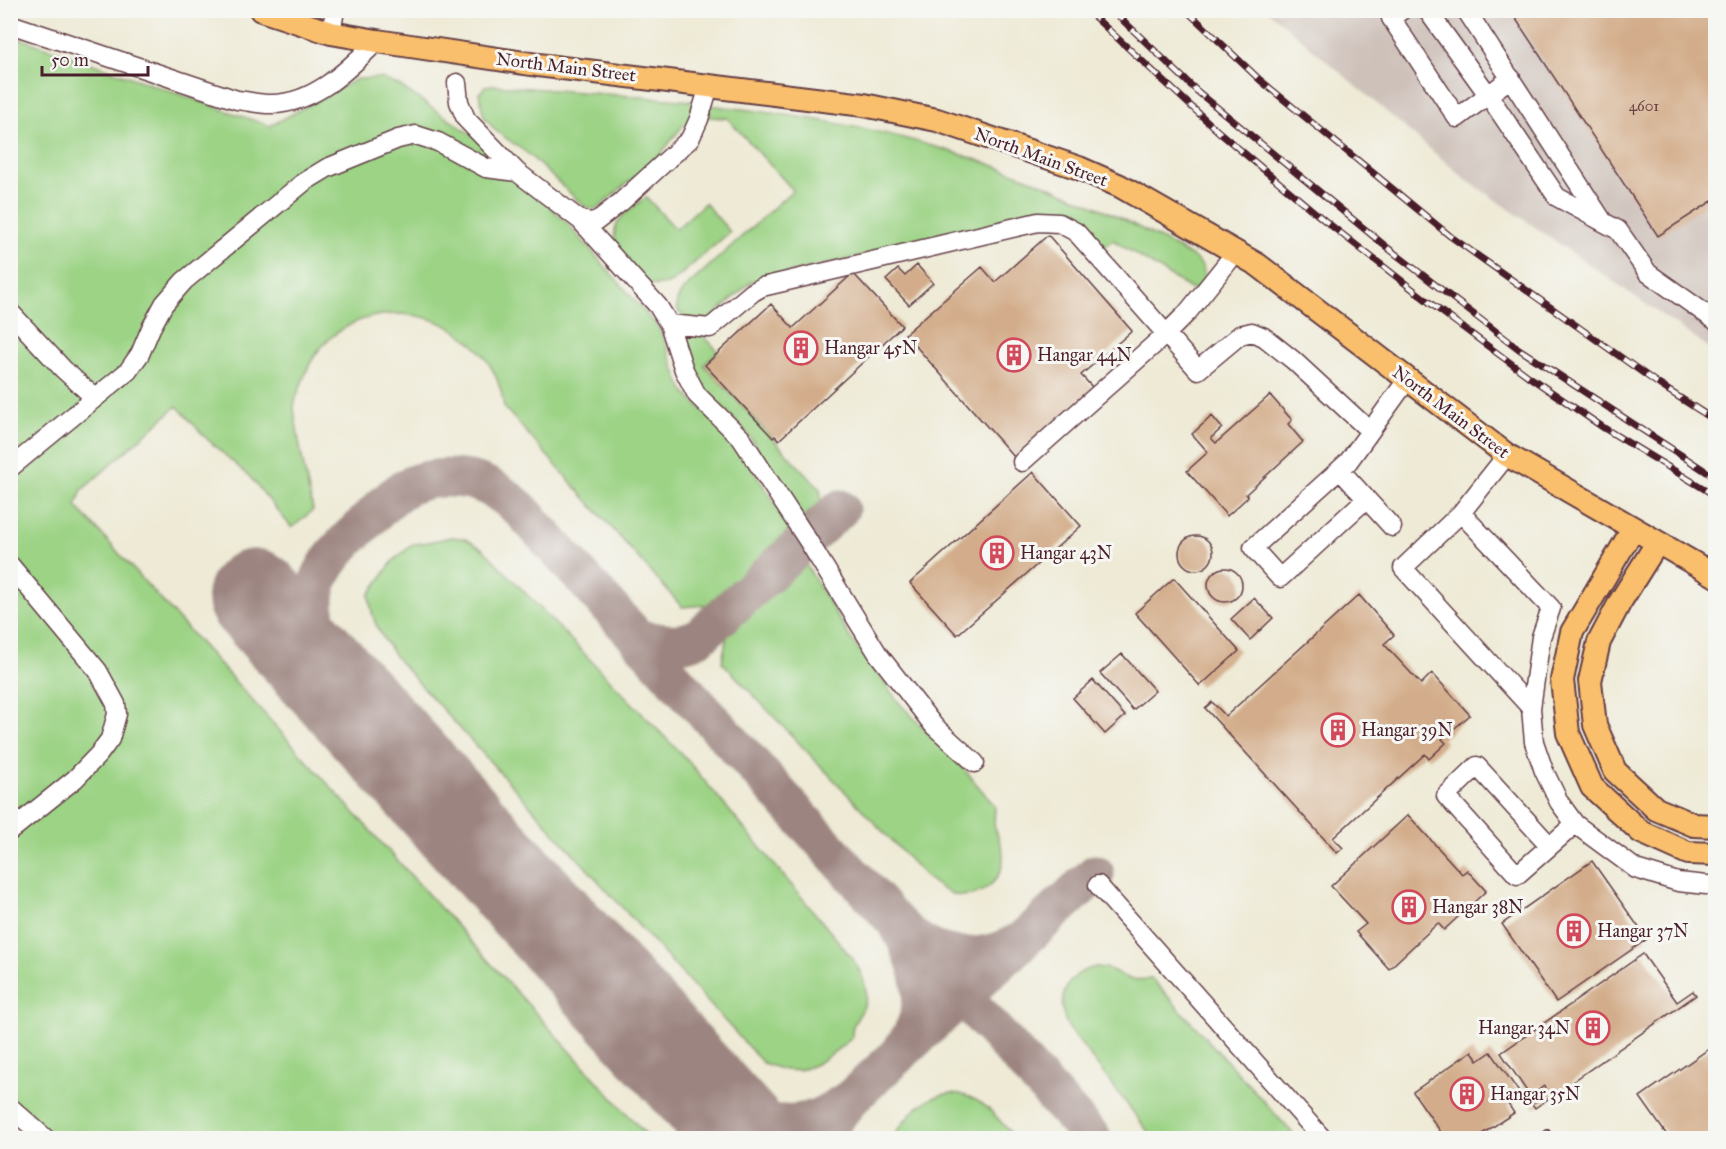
<svg xmlns="http://www.w3.org/2000/svg" width="1726" height="1149" viewBox="0 0 1726 1149" font-family="'IM FELL Great Primer',serif">
  <style>
    .industrial { fill: #cec1ba }
    .green { fill: #9cd385; stroke: #737958; stroke-width: 1.5 }
    .lines { fill: none; stroke-linecap: round; stroke-linejoin: round }
    .taxiway { stroke: #9c8480; stroke-width: 39 }
    .runway { stroke: #9c8480; stroke-width: 96 }
    .building { fill: #d3ad8b }
    .minor-casing { stroke: #633d45; stroke-width: 21 }
    .major-casing { stroke: #633d45; stroke-width: 26 }
    .minor { stroke: #fff; stroke-width: 18 }
    .major { stroke: #f9bf6d; stroke-width: 22 }
    .rail-casing { stroke: #4a1f2b; stroke-width: 7 }
    .rail { stroke: #f6f6f2; stroke-width: 4.5; stroke-dasharray: 14; stroke-linecap: butt }
    .labels { text-anchor: middle; stroke-width: 6; stroke-linejoin: round; paint-order: stroke }
    .number-label { font-size: 15px; fill: #6c4243 }
    .street-label { font-size: 18px; fill: #4a1f2b; stroke: #f6f6f2 }
    .poi-label { font-size: 18px; fill: #4a1f2b; stroke: #f6f6f2; text-anchor: start }
  </style>
  <rect width="100%" height="100%" fill="#f6f6f2"/>
  <filter id="ink" filterUnits="userSpaceOnUse"><feTurbulence type="fractalNoise" baseFrequency=".0167" numOctaves="2"/><feDisplacementMap in="SourceGraphic" scale="12" xChannelSelector="R" yChannelSelector="G"/><feConvolveMatrix kernelMatrix="1 2 1 2 8 2 1 2 1" color-interpolation-filters="sRGB"/></filter>
  <filter id="wash" filterUnits="userSpaceOnUse"><feTurbulence type="fractalNoise" baseFrequency=".008" numOctaves="4" result="noise"/><feDisplacementMap in="SourceGraphic" scale="24" xChannelSelector="R" yChannelSelector="G"/><feGaussianBlur stdDeviation="1.35" result="paint"/><feColorMatrix in="noise" values="0 0 0 0 0 0 0 0 0 0 0 0 0 0 0 0 0 1.4 0 .05"/><feComposite in="paint" operator="in"/></filter>
  <g filter="url(#wash)">
    <rect width="100%" height="100%" fill="#eeead6"/>
    <!-- industrial -->
    <path class="industrial" d="M1268 11H1715V352L1464 178Z"/>
    <!-- green -->
    <path class="green" d="M10 35 270 126 357 79 381 78 400 86 475 137 533 190 567 223 657 326 663 337 679 381 686 394 735 441 795 535 718 604 682 607 504 407C491 300 338 278 303 380 300 388 295 398 294 406 294 414 296 422 297 429 301 456 307 483 313 510L292 528 250 477 207 439 177 406 82 490 76 506 649 1138H35L11 1110 10 726 14 722 10 718Z
      M492 85 692 101 697 108 693 123 684 124 660 155 598 208 593 209 584 206 527 153 496 131 484 117 479 94 485 86Z
      M708 105C788 114 870 126 946 150 1000 166 1053 187 1104 210 1134 224 1164 241 1193 257 1202 263 1206 270 1204 280L1194 291 1113 240 1102 248C1086 230 1070 215 1046 212L751 282 711 318C700 322 674 320 677 302 677 298 681 293 684 289L793 190 727 118 708 117Z
      M646 197 676 229 705 203 730 232 672 282C664 286 653 287 645 282 640 278 636 272 633 267 622 255 610 244 616 226 621 214 636 205 646 197Z
      M685 331H699L718 351 704 365 820 489C823 504 821 522 802 517L748 434 700 384 693 373Z
      M452 537 466 539 483 549 688 761 853 959C863 976 872 993 861 1012 854 1025 852 1022 852 1038 833 1053 811 1074 785 1070 778 1069 770 1065 763 1063L398 660C381 636 372 624 369 595L393 561 413 544C427 544 438 539 452 537Z
      M802 558 851 639 900 704 962 767 995 806C995 813 993 822 995 829 998 838 1003 845 1003 855 1004 880 980 900 956 895 945 893 937 885 928 879L722 662 729 624Z
      M1096 967C1113 968 1114 972 1127 978 1133 981 1145 979 1152 979L1297 1138H1153L1071 1031C1053 1005 1064 973 1096 967Z
      M951 1093C984 1096 994 1115 1015 1138H892C910 1114 919 1098 951 1093Z"/>
    <g class="lines">
      <!-- taxiway -->
      <path class="taxiway" d="M638 639C660 642 678 648 699 637L840 509
        M360 714C339 679 313 643 315 601 315 572 339 547 359 529 372 517 385 502 399 492 422 475 463 474 487 486 500 492 510 500 521 510L1092 1138
        M904 1046C935 1005 920 964 898 925 905 931 913 938 921 943 948 961 989 960 1017 943
        M695 1084C699 1089 702 1095 706 1099 729 1122 779 1128 808 1121 824 1117 837 1107 850 1099
        M825 1138 832 1122 850 1099 1095 874"/>
      <!-- runway -->
      <path class="runway" d="M255 597 744 1138"/>
    </g>
    <g id="blocks">
      <!-- building -->
      <path class="building" d="M1510 10H1716V207L1712 201 1658 236Z
        M1048 235 1132 331 1081 375 1094 389 1015 458 905 334 982 267 995 282Z
        M917 265 933 283 909 305 886 280 898 269 905 276Z
        M853 273 902 326 779 440 775 436 773 438 705 365 771 304 793 328Z
        M1270 395 1292 420 1288 424 1303 442 1246 494 1248 497 1227 516 1187 471 1208 452 1192 434 1212 416 1222 428 1211 438 1216 443Z
        M1033 472 1081 526 957 635 910 583Z
        M1179 553a17 17 0 1 1 34 0a17 17 0 1 1-34 0Z
        M1208 585a17 17 0 1 1 34 0a17 17 0 1 1-34 0Z
        M1174 578 1239 651 1200 686 1135 613Z
        M1359 595 1394 635 1384 644 1421 684 1432 673 1470 715 1442 739 1446 743 1429 759 1425 754 1333 838 1343 848 1337 853 1205 708 1212 702 1226 716Z
        M1254 598 1273 618 1250 640 1231 619Z
        M1122 654 1155 691 1133 710 1100 673Z
        M1093 680 1125 716 1105 734 1073 698Z
        M1408 815 1462 874 1467 870 1486 891 1444 930 1438 923 1389 969 1356 932 1366 924 1331 886Z
        M1592 861 1647 939 1556 1002 1502 924Z
        M1643 954 1677 1002 1693 991 1696 995 1535 1108 1532 1104 1548 1093 1544 1086 1530 1096 1501 1053Z
        M1716 1044V1138H1669L1640 1097Z
        M1472 1051 1478 1061 1491 1052 1521 1095 1508 1104 1514 1113 1476 1138H1445L1413 1092Z
        M1548 1129 1555 1138H1534Z"/>
    </g>
  </g>
  <g filter="url(#ink)">
    <use href="#blocks" fill-opacity="0" stroke="#633d45" stroke-width="1.5"/>
    <g class="lines">
      <defs>
        <path id="minor" d="M1402 10 1391 18 1457 118 1511 78
          M1427 10 1489 96 1557 197 1618 230 1648 273 1716 321
          M1466 10 1602 220
          M10 24 237 100C248 101 259 104 270 104 313 105 349 69 377 41
          M331 33 335 10
          M457 83 459 102 466 119 517 172
          M580 220 658 306 669 324 684 370 697 395 741 438 807 539 878 654 934 726 975 763
          M10 312 63 369 95 398
          M669 324 710 328 753 292 762 287 1038 222 1059 223 1076 232 1198 370 1240 335 1252 332 1264 337 1293 360 1370 431
          M1022 462 1166 334 1187 313 1236 252
          M10 468 128 371 140 354 151 328 164 304 184 281 304 182 327 168 398 139 416 135 438 142 486 168 517 172 580 220 591 222 598 220 621 202 690 139 699 119 706 96V85
          M1340 470 1392 527
          M1366 499 1280 578 1253 548 1348 462 1407 380
          M1461 513 1507 455
          M10 565 98 671 116 704 117 714 110 739 99 754 75 779 10 831
          M1531 708 1403 568 1461 513 1551 608 1541 637 1531 708 1534 742 1544 771 1559 802 1575 824 1636 869 1678 882 1716 886
          M1550 846 1477 766 1446 796 1517 875 1575 824
          M1098 885 1322 1138
          M10 1107 45 1138"/>
        <path id="major" d="M261 10 331 33 377 41 538 65 864 105 937 120 1079 168 1120 186 1258 265 1507 455 1716 576
          M1633 529 1572 632 1562 680 1568 733 1592 787 1641 832 1688 853 1716 854
          M1657 543 1620 602 1599 642 1590 681 1595 725 1615 771 1656 809 1694 825 1716 826"/>
      </defs>
      <!-- minor casing -->
      <use href="#minor" class="minor-casing"/>
      <!-- major casing -->
      <use href="#major" class="major-casing"/>
      <!-- minor -->
      <use href="#minor" class="minor"/>
      <!-- major -->
      <use href="#major" class="major"/>
      <defs>
        <path id="rail" d="M1087 10 1220 133 1324 220 1434 306 1528 376 1604 428 1716 496
          M1112 10 1197 91 1384 245 1455 300 1519 349 1716 478
          M1186 10 1260 80 1450 236 1660 385 1716 421"/>
      </defs>
      <!-- rail casing -->
      <use href="#rail" class="rail-casing"/>
      <!-- rail -->
      <use href="#rail" class="rail"/>
    </g>
  </g>
  <!-- icons -->
  <defs>
    <symbol id="building-ring" viewBox="-11 -11 22 22"><circle r="9.5" fill="#f6f6f2" stroke="#d1495b" stroke-width="1.5"/><path d="M-4-6H4V6H1V3H-1V6H-4ZM-2.5-4.3h1.7v1.8h-1.7ZM.8-4.3h1.7v1.8H.8ZM-2.5-1h1.7V.8h-1.7ZM.8-1h1.7V.8H.8Z" fill="#d1495b"/></symbol>
  </defs>
  <g fill-rule="evenodd">
    <use href="#building-ring" x="782" y="329" width="38" height="38"/>
    <use href="#building-ring" x="995" y="336" width="38" height="38"/>
    <use href="#building-ring" x="978" y="534" width="38" height="38"/>
    <use href="#building-ring" x="1319" y="711" width="38" height="38"/>
    <use href="#building-ring" x="1390" y="888" width="38" height="38"/>
    <use href="#building-ring" x="1555" y="912" width="38" height="38"/>
    <use href="#building-ring" x="1574" y="1009" width="38" height="38"/>
    <use href="#building-ring" x="1448" y="1075" width="38" height="38"/>
  </g>
  <g class="labels">
    <!-- number labels -->
    <g class="number-label">
      <text x="1644" y="111">4601</text>
    </g>
    <!-- street labels -->
    <g class="street-label">
      <text transform="translate(566 67) rotate(7)" y="6">North Main Street</text>
      <text transform="translate(1041 157) rotate(20)" y="6">North Main Street</text>
      <text transform="translate(1451 412) rotate(37)" y="6">North Main Street</text>
    </g>
    <!-- poi labels -->
    <g class="poi-label">
      <text x="824" y="354">Hangar 45N</text>
      <text x="1037" y="361">Hangar 44N</text>
      <text x="1020" y="559">Hangar 43N</text>
      <text x="1361" y="736">Hangar 39N</text>
      <text x="1432" y="913">Hangar 38N</text>
      <text x="1597" y="937">Hangar 37N</text>
      <text x="1570" y="1034" text-anchor="end">Hangar 34N</text>
      <text x="1490" y="1100">Hangar 35N</text>
    </g>
  </g>
  <!-- margin -->
  <rect width="1726" height="1149" fill="none" stroke="#f6f6f2" stroke-width="36"/>
  <!-- scale -->
  <path d="M42 66v9h106v-9" fill="none" stroke="#4a1f2b" stroke-width="3"/>
  <text x="51" y="66" font-size="18" fill="#4a1f2b" stroke="#f6f6f2" stroke-width="4.5" paint-order="stroke">50 m</text>
</svg>
